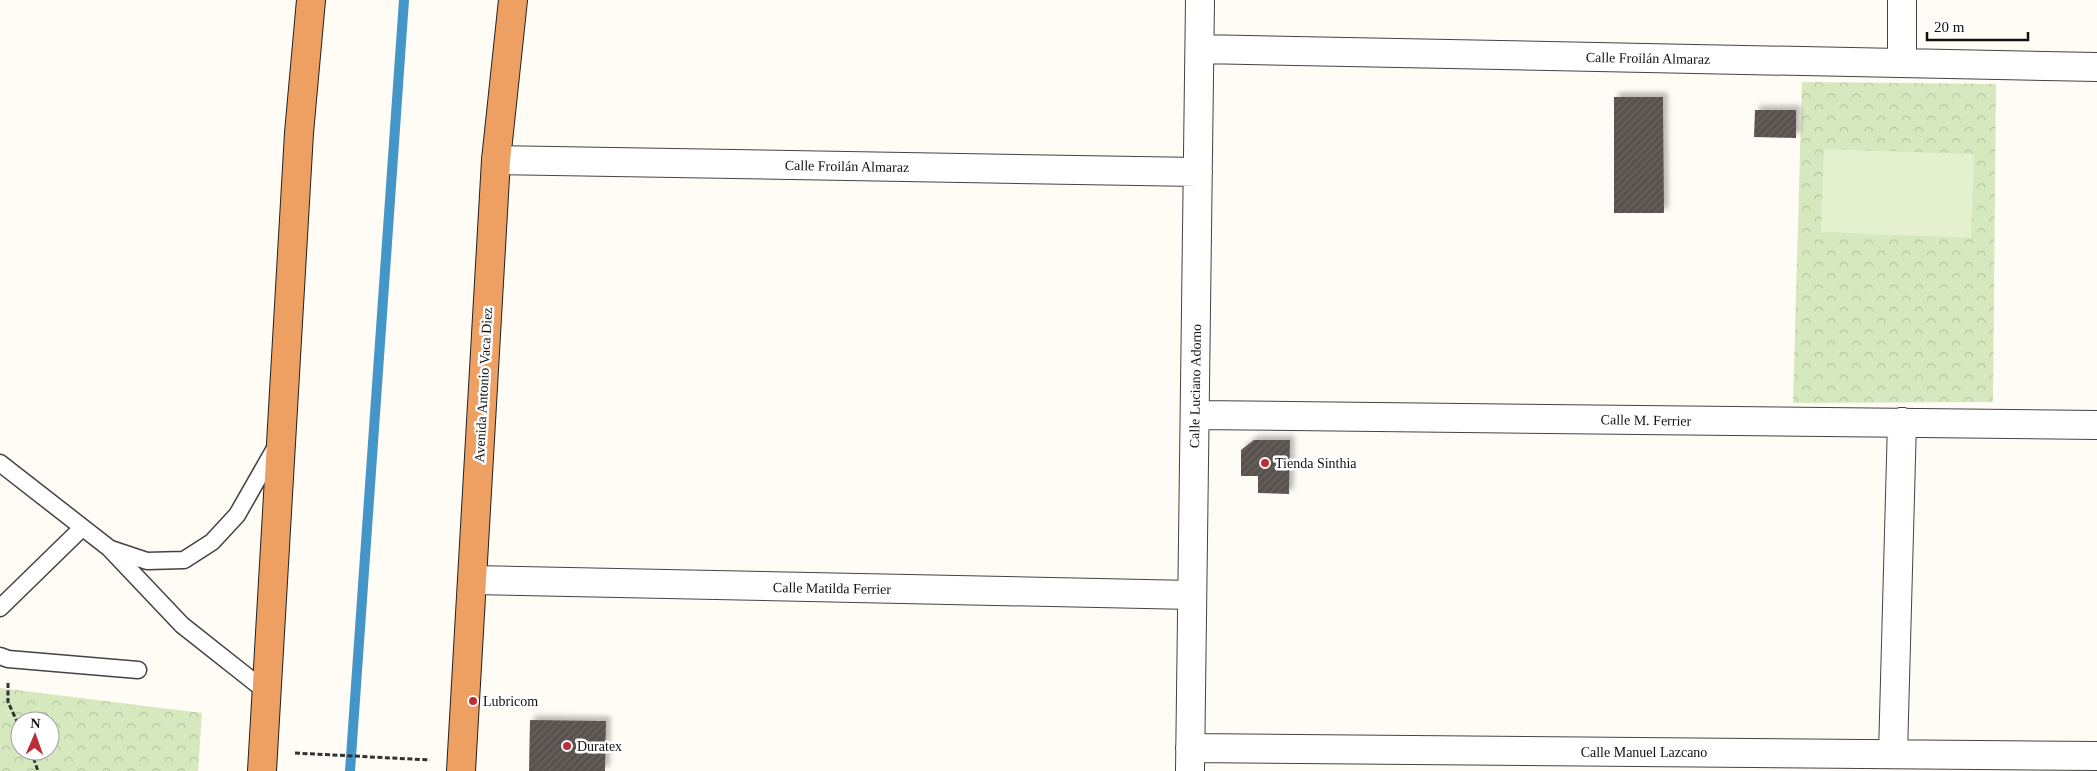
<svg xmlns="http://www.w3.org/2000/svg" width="2097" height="771" viewBox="0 0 2097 771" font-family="Georgia,serif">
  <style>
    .park { fill: url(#park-crowns); fill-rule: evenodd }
    .pitch { fill: #e5f0cf }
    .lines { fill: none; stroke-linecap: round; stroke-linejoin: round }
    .stream { stroke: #4496c8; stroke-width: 10 }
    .building { fill: url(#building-hatch); filter: url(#shadow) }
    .lane-casing { stroke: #434343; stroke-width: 19 }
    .street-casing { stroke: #434343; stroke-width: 30 }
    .highway-casing { stroke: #212121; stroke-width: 30 }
    .path { stroke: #323232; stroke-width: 3; stroke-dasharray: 5 2.5; stroke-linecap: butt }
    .lane { stroke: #fff; stroke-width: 16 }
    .street { stroke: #fff; stroke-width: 28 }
    .highway { stroke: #ee9f62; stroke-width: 28 }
    .poi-dot { fill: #bb2d37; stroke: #fff; stroke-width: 2 }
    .labels { text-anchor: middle; stroke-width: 5; stroke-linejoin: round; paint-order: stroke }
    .street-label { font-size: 14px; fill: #101010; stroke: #fff }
    .poi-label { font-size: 14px; fill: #101010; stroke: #fff; text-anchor: start }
  </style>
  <defs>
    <pattern id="park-crowns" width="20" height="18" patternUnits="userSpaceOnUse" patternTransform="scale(1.25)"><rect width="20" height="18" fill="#d5e8be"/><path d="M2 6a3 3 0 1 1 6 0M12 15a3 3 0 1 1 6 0" fill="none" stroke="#b6c6a2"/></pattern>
    <pattern id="building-hatch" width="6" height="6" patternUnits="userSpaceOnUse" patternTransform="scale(1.25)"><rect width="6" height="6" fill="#58514d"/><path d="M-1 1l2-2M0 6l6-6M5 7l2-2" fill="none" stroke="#6b6562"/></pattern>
    <filter id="shadow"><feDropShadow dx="4.5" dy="-4.5" stdDeviation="2.5" flood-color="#0004"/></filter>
  </defs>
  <rect width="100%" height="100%" fill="#fefcf4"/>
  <!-- park -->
  <path class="park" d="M1802 82 1996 84 1993 402 1793 403Z
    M0 688 202 713 198 771H0ZM20 721H50V751H20Z"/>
  <!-- pitch -->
  <path class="pitch" d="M1824 149 1974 154 1971 238 1821 232Z"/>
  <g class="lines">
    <!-- stream -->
    <path class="stream" d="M350 771 404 0"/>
  </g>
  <!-- building -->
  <path class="building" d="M1614 97H1663L1664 213H1614Z
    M1755 110H1796V138L1754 137Z
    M1254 440H1290L1289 494 1258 493V476H1241V450Z
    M530 720 606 721 605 771H529Z"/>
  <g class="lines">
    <defs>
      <path id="lane" d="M0 463 109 548 182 625 268 693
        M111 549 147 561 184 560 212 542 237 515 277 445
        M0 608 82 528
        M0 656 8 659 138 670"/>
      <path id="street" d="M1200 49 2097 67
        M1902 63V0
        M496 160 1198 172
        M1195 415 2097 425
        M472 580 1192 595
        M1190 748 2097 756
        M1893 754 1902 422
        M1190 771 1200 0"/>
      <path id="highway" d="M262 771 299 133 311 0
        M461 771 496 160 513 0"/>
    </defs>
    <!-- lane casing -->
    <use href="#lane" class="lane-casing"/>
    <!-- street casing -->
    <use href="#street" class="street-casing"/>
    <!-- highway casing -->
    <use href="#highway" class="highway-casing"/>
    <!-- path -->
    <path class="path" d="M8 683V702L20 728
      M31 751 38 771
      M295 753 430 760"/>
    <!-- lane -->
    <use href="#lane" class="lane"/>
    <!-- street -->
    <use href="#street" class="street"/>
    <!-- highway -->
    <use href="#highway" class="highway"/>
  </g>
  <!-- markers -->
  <g class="poi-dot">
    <circle cx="1265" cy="463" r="5"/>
    <circle cx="473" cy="701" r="5"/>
    <circle cx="567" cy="746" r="5"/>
  </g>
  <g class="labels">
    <!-- street labels -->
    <g class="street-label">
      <text transform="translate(1648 58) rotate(1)" y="5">Calle Froilán Almaraz</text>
      <text transform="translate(847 166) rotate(1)" y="5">Calle Froilán Almaraz</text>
      <text transform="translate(483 385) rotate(-87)" y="5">Avenida Antonio Vaca Diez</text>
      <text transform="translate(1195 386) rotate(-89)" y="5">Calle Luciano Adorno</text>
      <text transform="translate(1646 420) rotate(1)" y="5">Calle M. Ferrier</text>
      <text transform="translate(832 588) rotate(1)" y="5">Calle Matilda Ferrier</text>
      <text x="1644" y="757">Calle Manuel Lazcano</text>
    </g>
    <!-- poi labels -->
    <g class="poi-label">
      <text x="1275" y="468">Tienda Sinthia</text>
      <text x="483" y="706">Lubricom</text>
      <text x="577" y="751">Duratex</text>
    </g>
  </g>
  <!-- north arrow -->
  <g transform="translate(35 736) rotate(2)"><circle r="24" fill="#ffffff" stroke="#9f9f9f"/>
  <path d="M0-4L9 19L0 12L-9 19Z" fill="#bb2d37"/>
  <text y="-8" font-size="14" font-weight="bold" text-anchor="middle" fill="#101010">N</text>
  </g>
  <!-- scale -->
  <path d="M1927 32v8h101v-8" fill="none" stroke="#101010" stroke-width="2.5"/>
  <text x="1934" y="32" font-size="15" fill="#101010" stroke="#ffffff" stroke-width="4" paint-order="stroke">20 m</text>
</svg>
